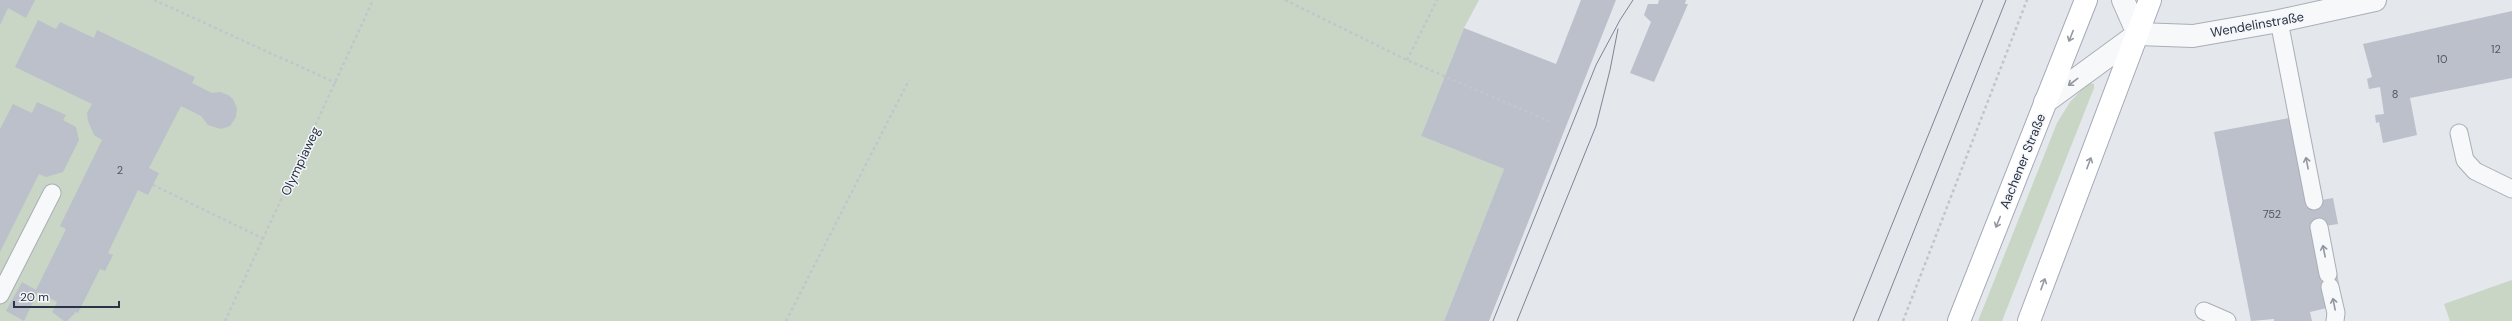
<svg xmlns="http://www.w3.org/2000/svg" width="2512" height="321" viewBox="0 0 2512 321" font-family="'DM Sans',sans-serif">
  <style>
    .green { fill: #c9d6c5 }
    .building { fill: #bbc0ca }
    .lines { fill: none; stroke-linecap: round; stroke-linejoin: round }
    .lane-casing { stroke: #a9aeb7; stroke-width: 19 }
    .street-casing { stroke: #a9aeb7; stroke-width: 24 }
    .primary-casing { stroke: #a3abb8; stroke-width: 24 }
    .path { stroke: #c2c5cb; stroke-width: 2.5; stroke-dasharray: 3 3; stroke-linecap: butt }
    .lane { stroke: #f7f8fa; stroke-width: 17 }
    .street { stroke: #f7f8fa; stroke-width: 22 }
    .primary { stroke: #fff; stroke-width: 22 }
    .tram { stroke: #7d8696; stroke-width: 1 }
    .oneway { stroke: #959aa2 }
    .oneway2 { stroke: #9196a0 }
    .labels { text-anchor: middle; stroke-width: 3; stroke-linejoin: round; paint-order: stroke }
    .number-label { font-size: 11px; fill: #4f5766 }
    .street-label { font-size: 13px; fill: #2b3445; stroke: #f4f6f9 }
  </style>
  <rect width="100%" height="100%" fill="#e4e7ec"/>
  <!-- green -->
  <path class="green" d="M0 0H1479L1464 28 1421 136 1504 169 1444 321H0Z
    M2088 83 2094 84V88L2002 321H1978L2057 123 2070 102Z
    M2512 280V321H2450L2444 304Z"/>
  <!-- building -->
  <path class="building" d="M0 0H35L26 18 8 8 0 25Z
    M1581 0H1616L1489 321H1444L1504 169 1421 136 1464 28 1556 64Z
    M1659 0H1686L1685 4H1688L1654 82 1630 73 1651 22 1644 15 1648 4H1658Z
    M2512 11V78L2410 98 2417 135 2383 143 2379 122 2376 123 2375 115 2384 114 2380 87 2369 89 2367 79 2372 77 2363 44Z
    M38 20 56 29 60 22 94 38 97 30 195 77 192 83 212 93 220 92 228 95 233 99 237 108 236 117 230 126 221 129 208 125 201 116 181 106 149 168 159 173 148 195 138 190 108 253 113 255 105 271 100 269 78 313 76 312 67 321H64L52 312 57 302 38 292 24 321 6 311 22 282 36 290 66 229 60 226 102 140 94 135 88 121 87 113 92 104 15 67Z
    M37 102 66 115 63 120 76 127 79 140 63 172 46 177 39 174 0 252V129L13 104 32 113Z
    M2295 117 2311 202 2333 198 2338 224 2319 227 2325 274 2337 272 2339 285 2328 287 2331 307 2310 312 2312 321H2274V319L2251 321 2214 132Z"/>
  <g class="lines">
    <defs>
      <path id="lane" d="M2279 21 2314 201
        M2459 133 2465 160 2475 171 2512 189
        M2319 227 2328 274
        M2330 287 2336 313 2335 321
        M0 295 52 193
        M2204 311 2227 321"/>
      <path id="street" d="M2123 0 2138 34
        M2045 102 2138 34 2193 36 2279 21 2375 0"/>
      <path id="primary" d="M1959 321 2086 0
        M2029 321 2150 0"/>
    </defs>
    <!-- lane casing -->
    <use href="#lane" class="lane-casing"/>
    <!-- street casing -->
    <use href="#street" class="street-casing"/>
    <!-- primary casing -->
    <use href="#primary" class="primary-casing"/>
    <!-- path -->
    <path class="path" d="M154 0 336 83
      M1285 0 1407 60 1551 122
      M1407 60 1437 0
      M153 185 264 239
      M225 321 373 0
      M786 321 909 80
      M1903 321 2027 0"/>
    <!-- lane -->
    <use href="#lane" class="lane"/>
    <!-- street -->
    <use href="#street" class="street"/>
    <!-- primary -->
    <use href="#primary" class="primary"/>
    <!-- tram -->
    <path class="tram" d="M1493 321 1596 65 1620 20 1633 0
      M1517 321 1596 126 1610 70 1618 29
      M1853 321 1983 0
      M1878 321 2006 0"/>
  </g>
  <!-- one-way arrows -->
  <defs><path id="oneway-shaft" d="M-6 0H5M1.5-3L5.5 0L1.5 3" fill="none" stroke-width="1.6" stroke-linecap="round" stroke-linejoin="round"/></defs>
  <g class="oneway">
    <use href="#oneway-shaft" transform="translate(2071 36) rotate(112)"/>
    <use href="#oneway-shaft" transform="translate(2089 163) rotate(-69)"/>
    <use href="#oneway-shaft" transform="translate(1998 222) rotate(112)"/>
    <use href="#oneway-shaft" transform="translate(2043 284) rotate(-70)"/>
  </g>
  <g class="oneway2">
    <use href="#oneway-shaft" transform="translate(2073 82) rotate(143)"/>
    <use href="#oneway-shaft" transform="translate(2307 163) rotate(-101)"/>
    <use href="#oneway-shaft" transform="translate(2324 251) rotate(-101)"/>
    <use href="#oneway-shaft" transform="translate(2334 304) rotate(-101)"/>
  </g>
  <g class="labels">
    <!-- number labels -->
    <g class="number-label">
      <text x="2496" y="53">12</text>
      <text x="2442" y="63">10</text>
      <text x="2395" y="98">8</text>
      <text x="120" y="174">2</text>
      <text x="2272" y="218">752</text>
    </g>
    <!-- street labels -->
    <g class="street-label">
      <text transform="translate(2257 24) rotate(-10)" y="5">Wendelinstraße</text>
      <text transform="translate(300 161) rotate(-65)" y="5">Olympiaweg</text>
      <text transform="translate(2022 161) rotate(-68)" y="5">Aachener Straße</text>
    </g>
  </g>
  <!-- scale -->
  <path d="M14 301v6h105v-6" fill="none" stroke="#2b3445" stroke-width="2"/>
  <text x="20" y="301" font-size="12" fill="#2b3445" stroke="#f4f6f9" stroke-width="3" paint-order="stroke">20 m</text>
</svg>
